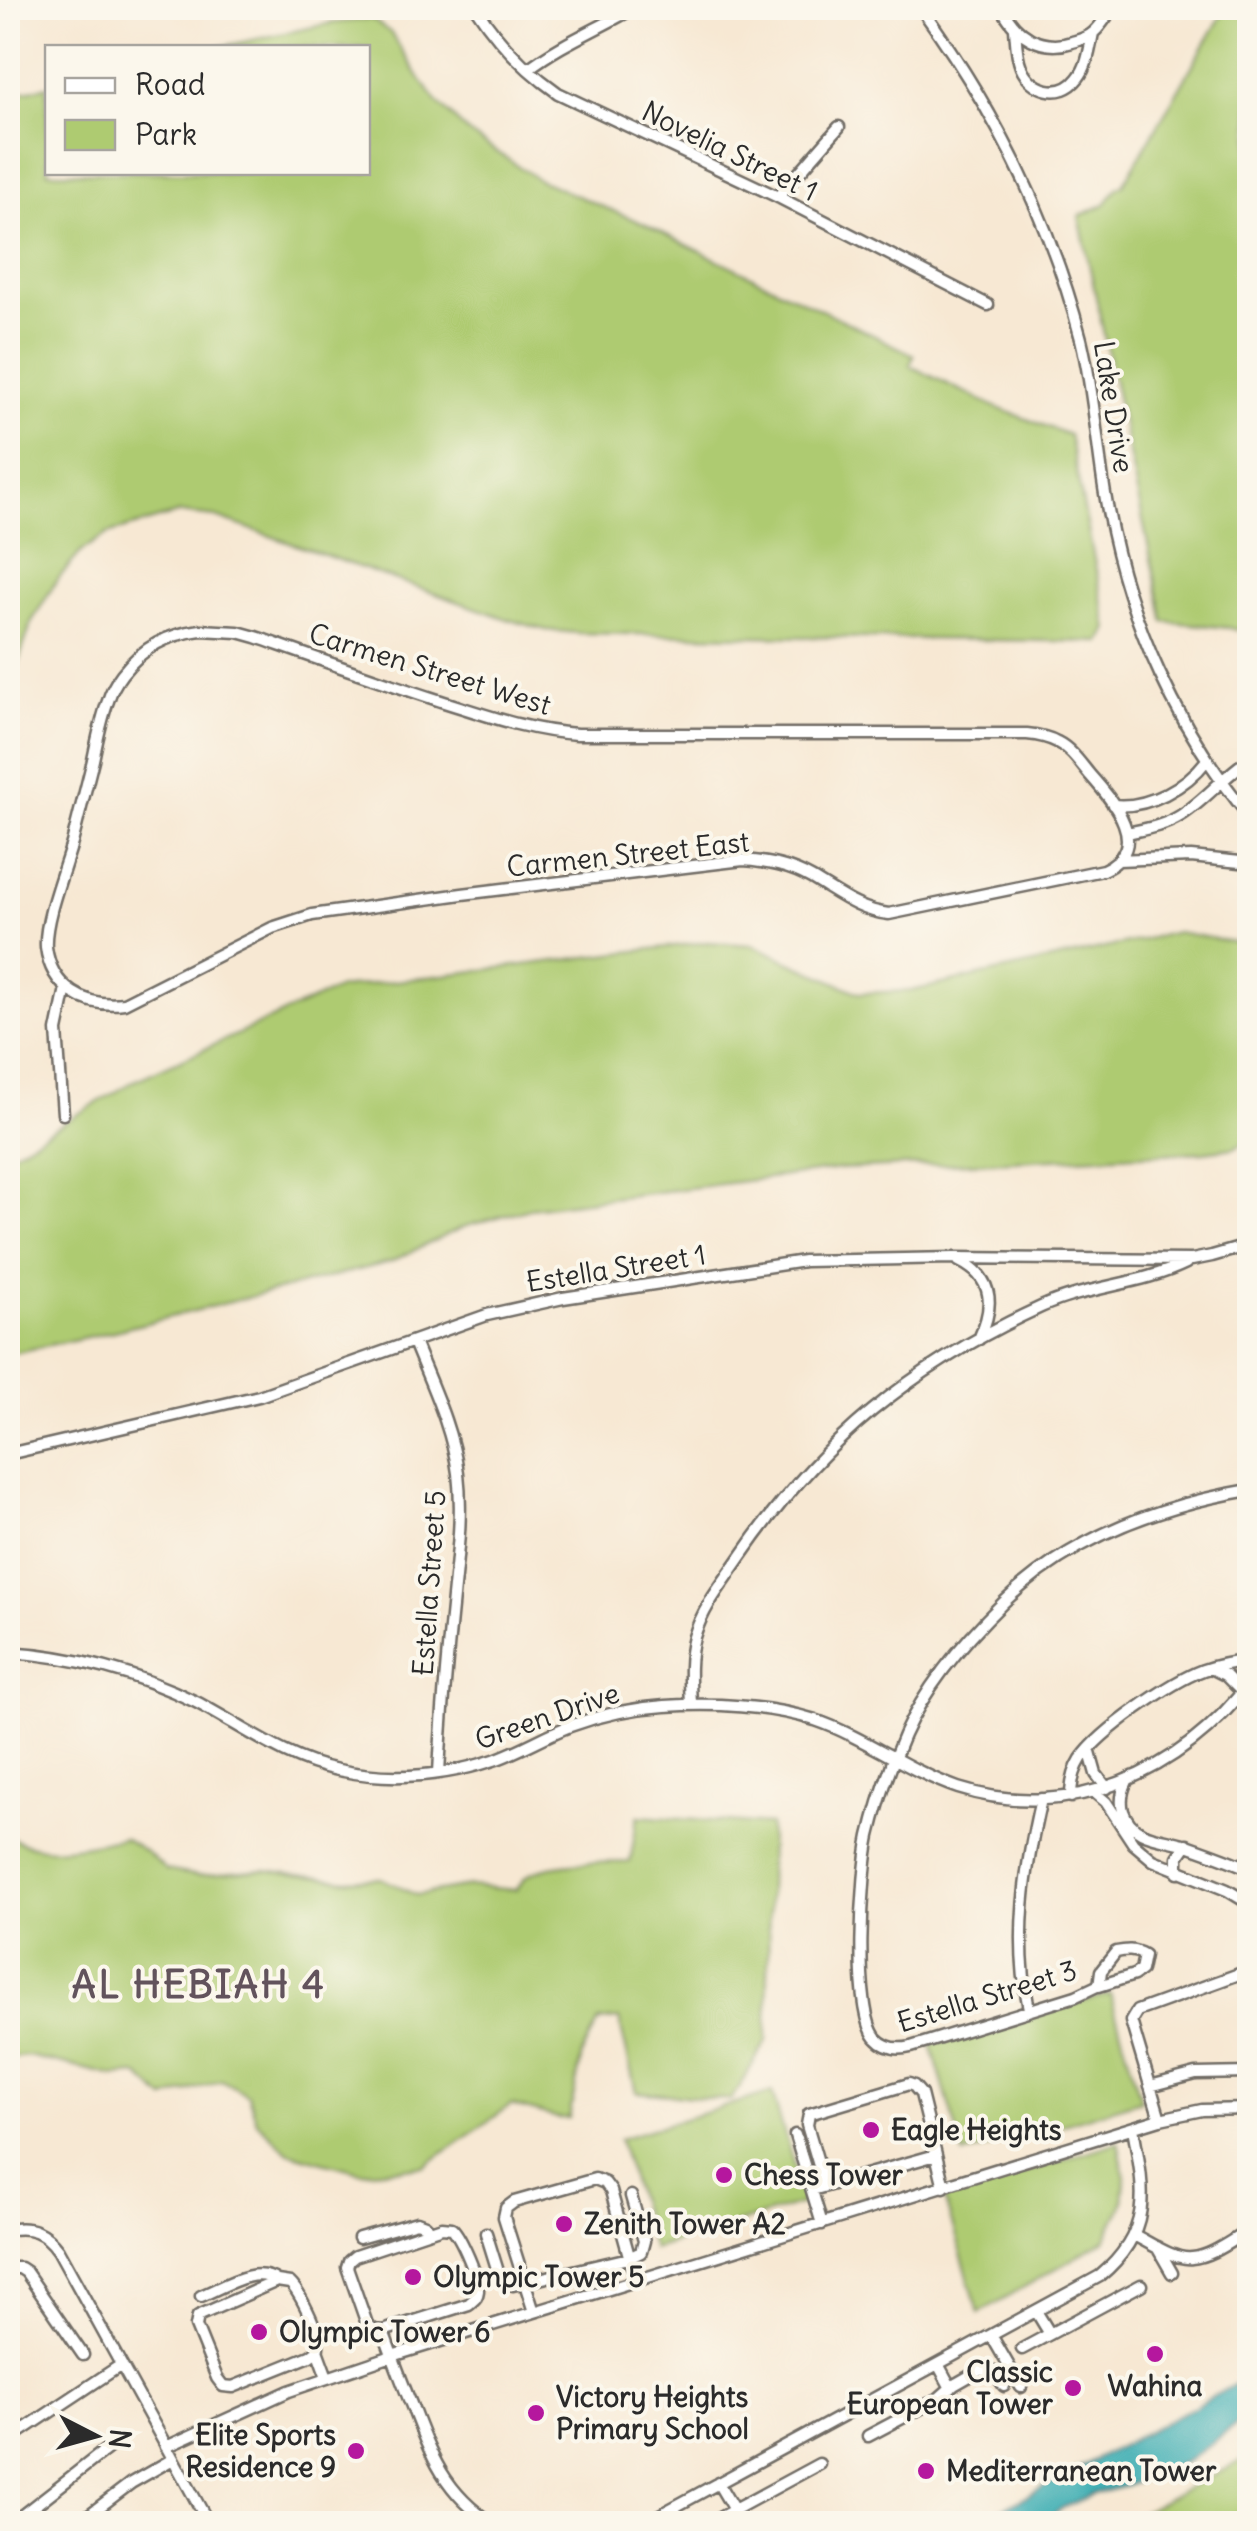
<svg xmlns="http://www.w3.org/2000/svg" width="1257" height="2531" viewBox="0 0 1257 2531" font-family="Delius,sans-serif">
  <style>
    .green { fill: #aecb71; stroke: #6c7b4e; stroke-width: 2.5 }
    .water { fill: #39abb1; stroke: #326b6e; stroke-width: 2.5 }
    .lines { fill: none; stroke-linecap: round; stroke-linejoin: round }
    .minor-casing { stroke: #726d66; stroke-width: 15 }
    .minor { stroke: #fff; stroke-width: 10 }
    .poi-dot { fill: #b5179e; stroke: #fbf7ec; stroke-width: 4 }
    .labels { text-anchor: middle; stroke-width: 8; stroke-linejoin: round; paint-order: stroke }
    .street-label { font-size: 28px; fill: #2b2b2b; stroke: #fbf7ec }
    .poi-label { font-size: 28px; font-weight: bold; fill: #2b2b2b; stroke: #fbf7ec; text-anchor: start }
    .district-label { font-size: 38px; font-weight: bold; letter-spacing: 2.5px; fill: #62535c; stroke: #fbf7ec }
  </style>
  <rect width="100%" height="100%" fill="#fbf7ec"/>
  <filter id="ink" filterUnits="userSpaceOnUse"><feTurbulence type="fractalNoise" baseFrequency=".01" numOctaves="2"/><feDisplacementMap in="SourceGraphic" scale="20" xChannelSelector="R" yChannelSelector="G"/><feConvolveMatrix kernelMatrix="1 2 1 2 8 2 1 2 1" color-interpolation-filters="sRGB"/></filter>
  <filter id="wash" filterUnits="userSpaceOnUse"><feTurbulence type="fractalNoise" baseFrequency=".0048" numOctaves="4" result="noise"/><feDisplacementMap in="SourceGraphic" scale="40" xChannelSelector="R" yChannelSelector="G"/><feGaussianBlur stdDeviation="2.25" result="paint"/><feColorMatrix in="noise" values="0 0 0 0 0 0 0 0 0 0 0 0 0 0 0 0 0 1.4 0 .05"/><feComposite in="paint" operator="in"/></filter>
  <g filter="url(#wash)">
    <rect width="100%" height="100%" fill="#f7e8d3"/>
    <!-- green -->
    <path class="green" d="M1226 8H1250L1249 630 1164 621 1079 216 1105 204 1118 187 1123 185Z
      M372 19 391 33 420 79 439 104 467 132 539 180 642 223 914 355 910 366 995 407 1069 435 1108 629 1101 642 577 633 546 630 513 621 216 517 180 513 107 534 83 550 57 580 32 621 8 692V95L47 86 48 172H368V48L219 47 332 23Z
      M1249 882V1139L1234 1148 1203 1152 840 1169 530 1208 463 1227 390 1262 110 1332 8 1354V1155L136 1080 340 988 707 942 753 945 859 993 911 991 1177 932 1238 943Z
      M638 1816 770 1825 767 2041 731 2100 636 2092 619 2019 599 2021 582 2054 569 2118H558L511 2105 425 2166 360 2172 289 2153 257 2122 248 2095 222 2080 165 2099 137 2074 115 2076 28 2056 8 2058V1836C46 1859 82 1845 124 1838L148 1853 166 1870 199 1876 264 1870 347 1880 381 1878 416 1895 469 1886 516 1890C520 1886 522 1881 526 1877 543 1861 606 1863 630 1862Z
      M1110 1994 1141 2100 964 2155 931 2044Z
      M772 2092 805 2203 653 2249 619 2139Z
      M1118 2142 1125 2177 1123 2203 1105 2240 979 2313 944 2198Z
      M1249 2457V2523H1121Z"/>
    <!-- water -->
    <path class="water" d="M1249 2377V2415L1189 2460 1127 2486 1093 2494 1064 2507 1041 2523H976Z"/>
  </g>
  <g filter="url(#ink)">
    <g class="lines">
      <defs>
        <path id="minor" d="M476 8C498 42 525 70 558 93L778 197 988 305
          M921 8C993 107 1050 219 1081 339 1095 396 1097 454 1108 511 1129 623 1177 729 1250 817
          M1002 8C1016 35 1041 52 1072 42 1079 40 1088 38 1094 32 1101 26 1107 15 1113 8
          M1015 28C1016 40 1016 55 1021 67 1031 91 1061 100 1078 78 1088 66 1090 47 1093 33
          M528 69C560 44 598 29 634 8
          M778 197 839 127
          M201 630 238 632 256 637C318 659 379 681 441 701 486 715 529 731 577 734H1027C1038 735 1048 737 1057 742 1071 749 1080 763 1090 775 1113 801 1153 847 1103 870L889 914C859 911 837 893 811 878 790 866 768 862 743 860L462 894 312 915 272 928 124 1003C85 1008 51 988 46 947 44 920 64 871 72 843 79 815 86 788 93 760 97 741 101 720 108 701 111 691 116 682 122 674 143 647 168 634 201 630Z
          M1113 805C1148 809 1186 787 1207 760
          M1127 833C1145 829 1164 826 1180 816 1206 800 1224 775 1250 759
          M1118 860 1191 857 1250 863
          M63 1114 57 1031 66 988
          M959 1261C995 1278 994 1307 979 1339
          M414 1342C431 1385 452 1427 458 1473 463 1514 457 1556 453 1597 447 1656 442 1714 439 1773
          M8 1454 259 1396 487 1315 563 1298 804 1261 954 1258 1192 1260 1212 1256 1250 1245
          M8 1652C73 1656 137 1673 196 1702 242 1726 286 1760 338 1770 391 1781 443 1777 494 1760 520 1751 544 1736 570 1726 600 1715 633 1708 665 1706 715 1703 767 1705 815 1720 865 1737 908 1771 958 1788 1069 1824 1183 1772 1250 1682
          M1211 1668 1225 1675 1242 1692
          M691 1705C690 1682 688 1660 694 1637 703 1607 723 1583 740 1558 820 1441 912 1366 1041 1307 1087 1286 1141 1285 1186 1263
          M1089 1749 1096 1774 1107 1788
          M1127 1781C1122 1791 1120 1800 1123 1811 1133 1841 1166 1837 1190 1846 1210 1853 1230 1860 1250 1869
          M1094 1792 1106 1802 1133 1843 1153 1860 1227 1890 1250 1904
          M1071 1797C1071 1783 1074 1770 1081 1759 1100 1731 1171 1682 1203 1670 1218 1665 1234 1662 1250 1660
          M1178 1872V1857L1187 1844
          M1099 1986 1101 1971 1116 1952C1126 1950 1134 1949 1144 1955L1141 1970 1134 1975 1099 1986H1097L1076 1996 911 2047C898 2050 886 2049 876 2038 853 2010 862 1873 870 1836 878 1802 890 1767 904 1735 926 1686 966 1639 1004 1602 1071 1537 1160 1505 1250 1490
          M1029 2009C1014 1939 1025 1868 1041 1799
          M1150 2086 1196 2074 1250 2073
          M1160 2119 1131 2021 1137 2011 1239 1974H1250
          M795 2135 822 2224
          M825 2186 807 2125 809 2114 909 2084 914 2086 921 2094 944 2187
          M812 2190 936 2155
          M8 2230C30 2225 45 2232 58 2250L209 2524
          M486 2233 500 2278 513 2285 629 2258 641 2252 644 2241 631 2196
          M1134 2235C1150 2243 1174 2260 1192 2258 1211 2257 1233 2239 1250 2230
          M359 2238 417 2222 425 2225 431 2231
          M1157 2247 1172 2273
          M8 2268H20L26 2272 83 2355
          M277 2281 290 2283C299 2291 318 2329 318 2343 319 2351 316 2351 310 2356L233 2387 223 2386 217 2378 196 2326 198 2316Z
          M201 2296C224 2287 254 2265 277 2281
          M1036 2311 1050 2334
          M534 2312 504 2217 506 2208 514 2202 595 2179 605 2183 611 2191 636 2281
          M383 2331 469 2304C474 2299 477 2299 478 2291 479 2278 461 2237 452 2228L442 2227 355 2256 349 2261 347 2267 367 2324 374 2330 383 2331C392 2355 401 2380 411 2404 430 2454 445 2494 493 2524
          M991 2335 1021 2387
          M1022 2349 1141 2285
          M317 2350 327 2377
          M938 2364 951 2388
          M868 2436 938 2399 954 2385 982 2369 994 2372 1004 2386
          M8 2440 121 2365
          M166 2447 289 2391 392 2356 1160 2119 1202 2110 1250 2109
          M718 2483 734 2510
          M710 2523 819 2464
          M11 2524 112 2445
          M77 2524 131 2483 173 2459
          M643 2524 1100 2276C1154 2231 1144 2189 1133 2128"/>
      </defs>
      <!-- minor casing -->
      <use href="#minor" class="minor-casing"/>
      <!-- minor -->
      <use href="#minor" class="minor"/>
    </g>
  </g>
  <!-- markers -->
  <g class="poi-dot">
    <circle cx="871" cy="2130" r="10"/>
    <circle cx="724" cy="2175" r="10"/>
    <circle cx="564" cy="2224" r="10"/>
    <circle cx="413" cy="2277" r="10"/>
    <circle cx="259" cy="2332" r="10"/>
    <circle cx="1155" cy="2354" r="10"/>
    <circle cx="1073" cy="2388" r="10"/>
    <circle cx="536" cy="2413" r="10"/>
    <circle cx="356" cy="2451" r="10"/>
    <circle cx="926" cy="2471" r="10"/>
  </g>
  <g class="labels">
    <!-- street labels -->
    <g class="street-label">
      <text transform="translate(730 151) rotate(26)" y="10">Novelia Street 1</text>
      <text transform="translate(1114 407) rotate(81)" y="10">Lake Drive</text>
      <text transform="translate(430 669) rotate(17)" y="10">Carmen Street West</text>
      <text transform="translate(628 854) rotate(-6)" y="10">Carmen Street East</text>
      <text transform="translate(616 1268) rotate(-9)" y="10">Estella Street 1</text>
      <text transform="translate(429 1583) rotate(-86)" y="10">Estella Street 5</text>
      <text transform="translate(547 1716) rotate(-19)" y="10">Green Drive</text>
      <text transform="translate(987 1996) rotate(-17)" y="10">Estella Street 3</text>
    </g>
    <!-- poi labels -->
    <g class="poi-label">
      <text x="891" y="2140">Eagle Heights</text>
      <text x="744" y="2185">Chess Tower</text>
      <text x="584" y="2234">Zenith Tower A2</text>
      <text x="433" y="2287">Olympic Tower 5</text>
      <text x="279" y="2342">Olympic Tower 6</text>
      <text x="1053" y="2382" text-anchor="end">Classic<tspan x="1053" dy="32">European Tower</tspan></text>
      <text x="1155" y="2396" text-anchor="middle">Wahina</text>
      <text x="556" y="2407">Victory Heights<tspan x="556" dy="32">Primary School</tspan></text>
      <text x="336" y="2445" text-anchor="end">Elite Sports<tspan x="336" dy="32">Residence 9</tspan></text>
      <text x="946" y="2481">Mediterranean Tower</text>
    </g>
    <!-- district labels -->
    <g class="district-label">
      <text x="199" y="1998">AL HEBIAH 4</text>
    </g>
  </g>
  <!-- margin -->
  <rect width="1257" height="2531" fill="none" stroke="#fbf7ec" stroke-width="40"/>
  <!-- legend -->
  <rect x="45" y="45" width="325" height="130" fill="#fbf7ec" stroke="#a8a59f" stroke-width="2.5"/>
  <rect x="65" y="78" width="50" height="15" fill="#ffffff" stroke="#a8a59f" stroke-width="2.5"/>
  <text x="135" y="95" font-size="30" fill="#2b2b2b">Road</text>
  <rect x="65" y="120" width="50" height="30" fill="#aecb71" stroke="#a8a59f" stroke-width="2.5"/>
  <text x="135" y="145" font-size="30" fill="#2b2b2b">Park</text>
  <!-- north arrow -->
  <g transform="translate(95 2436) rotate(96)" stroke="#fbf7ec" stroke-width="8" paint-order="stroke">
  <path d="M0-8L18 38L0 25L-18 38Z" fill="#2b2b2b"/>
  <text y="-15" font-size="28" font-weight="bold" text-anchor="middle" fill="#2b2b2b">N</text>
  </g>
</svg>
